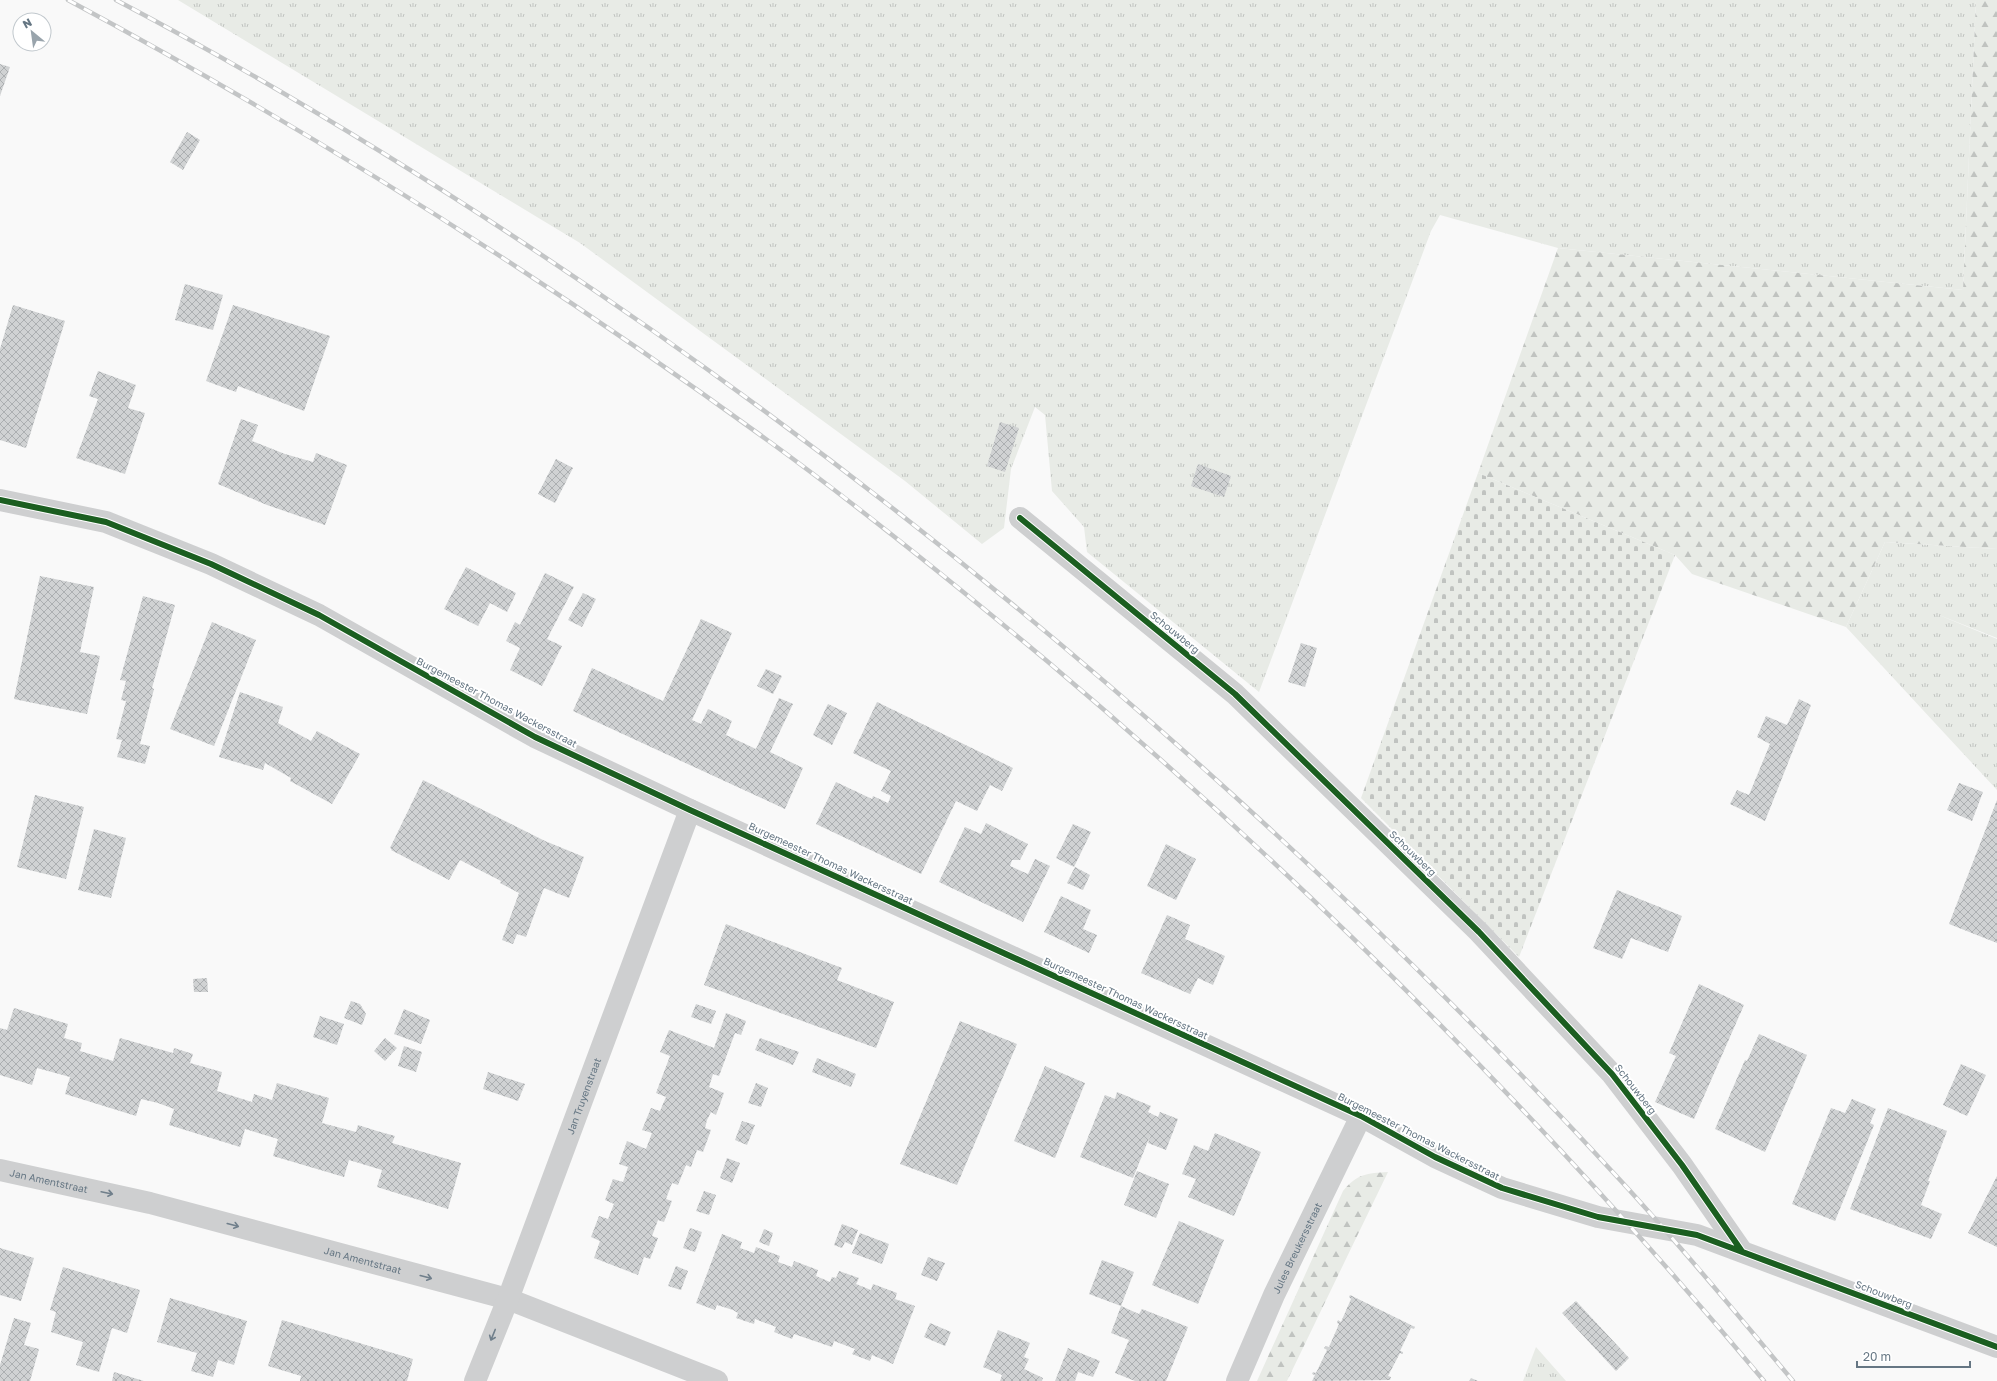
<svg xmlns="http://www.w3.org/2000/svg" width="1997" height="1381" viewBox="0 0 1997 1381" font-family="'Golos Text',sans-serif">
  <style>
    .grass { fill: url(#grass-tufts) }
    .forest { fill: url(#forest-firs) }
    .cemetery { fill: url(#cemetery-stones) }
    .building { fill: url(#building-cross-hatch) }
    .lines { fill: none; stroke-linecap: round; stroke-linejoin: round }
    .minor { stroke: #cecfd0; stroke-width: 22 }
    .rail-casing { stroke: #c3c5c6; stroke-width: 4.5 }
    .rail { stroke: #fff; stroke-width: 3; stroke-dasharray: 9; stroke-linecap: butt }
    .cycleway-casing { stroke: #fff; stroke-width: 8 }
    .cycleway { stroke: #1b5e20; stroke-width: 6 }
    .oneway { stroke: #707f8b }
    .labels { text-anchor: middle; stroke-width: 4; stroke-linejoin: round; paint-order: stroke }
    .street-label { font-size: 10px; fill: #657683; stroke: #fff }
  </style>
  <defs>
    <pattern id="grass-tufts" width="24" height="20" patternUnits="userSpaceOnUse"><rect width="24" height="20" fill="#e8ebe6"/><path d="M3 7l-1-3M5 7V3M7 7l1-3M15 17l-1-3M17 17v-4M19 17l1-3" fill="none" stroke="#c0c3c0"/></pattern>
    <pattern id="forest-firs" width="22" height="20" patternUnits="userSpaceOnUse"><rect width="22" height="20" fill="#e8ebe6"/><path d="M5 1l3.5 6h-7zM16 11l3.5 6h-7z" fill="#c0c3c0"/></pattern>
    <pattern id="cemetery-stones" width="16" height="16" patternUnits="userSpaceOnUse"><rect width="16" height="16" fill="#e8ebe6"/><path d="M2 7V4a2 2 0 0 1 4 0v3zM10 15v-3a2 2 0 0 1 4 0v3z" fill="#c0c3c0"/></pattern>
    <pattern id="building-cross-hatch" width="8" height="8" patternUnits="userSpaceOnUse"><rect width="8" height="8" fill="#d0d2d3"/><path d="M0 0l8 8M0 8l8-8" fill="none" stroke="#acafb1"/></pattern>
  </defs>
  <rect width="100%" height="100%" fill="#f9f9f9"/>
  <!-- grass -->
  <path class="grass" d="M178 0H1976L1963 290 1558 248 1440 215 1431 231 1259 692 1087 552 1084 527 1052 491 1045 415 1035 407 1011 469 1004 528 982 544 905 481 580 243Z
    M1885 542 1997 549V638L1934 613 1997 639V790L1846 627Z
    M1536 1347 1566 1381H1523Z"/>
  <!-- forest -->
  <path class="forest" d="M1976 0H1997V549L1885 542 1846 627 1692 574 1675 555 1478 473 1558 248 1963 290Z
    M1388 1172 1287 1381H1257L1343 1191C1357 1174 1367 1173 1388 1172Z"/>
  <!-- cemetery -->
  <path class="cemetery" d="M1478 473 1675 555 1519 957 1361 798Z"/>
  <!-- building -->
  <path class="building" d="M0 64 10 67 0 96Z
    M187 132 200 140 183 170 170 162Z
    M185 284 223 295 213 330 175 320Z
    M13 305 65 321 26 448 0 440V349Z
    M233 305 330 336 304 411 238 386 236 392 206 381Z
    M98 371 136 385 128 408 145 413 125 474 76 458 98 399 89 396Z
    M241 419 258 425 252 441 285 454 313 462 316 453 347 465 325 525 267 505 218 484Z
    M1000 422 1019 428 1005 472 987 466Z
    M556 459 573 468 555 503 538 494Z
    M1198 464 1231 476 1224 497 1191 486Z
    M466 567 516 593 507 612 490 603 478 626 444 609Z
    M545 573 574 587 547 639 562 646 542 686 510 670 520 648 506 641 515 622 520 625Z
    M40 576 94 587 80 652 100 656 87 714 14 699Z
    M583 593 596 599 582 627 568 620Z
    M143 596 175 605 152 688 154 689 140 744 150 746 145 764 117 757 122 740 116 739 126 701 121 700 126 681 120 680Z
    M701 619 732 633 692 720 701 724 708 709 732 721 726 735 756 749 779 698 793 704 770 752 803 768 785 809 573 711 592 668 663 701Z
    M212 622 256 640 214 746 170 729Z
    M1301 643 1317 648 1305 687 1288 682Z
    M766 669 782 676 773 694 757 686Z
    M240 692 283 707 278 723 311 741 317 731 360 754 332 804 290 781 291 778 265 763 263 770 219 757Z
    M1799 699 1811 705 1765 821 1730 804 1737 790 1749 795 1770 744 1757 737 1766 716 1787 725Z
    M877 702 1013 768 1002 791 990 785 977 811 956 801 921 874 816 824 836 782 872 799 873 796 888 803 891 796 881 791 891 771 853 753Z
    M828 704 847 713 832 745 813 735Z
    M423 780 545 841 584 857 569 898 544 888 526 937 517 934 513 944 502 940 519 893 500 883 501 881 460 860 449 880 391 850 392 849 390 848Z
    M1959 783 1983 792 1972 821 1947 810Z
    M35 795 84 807 66 879 17 867Z
    M1997 800V943L1949 924Z
    M986 823 1028 844 1020 860H1012L1010 866 1028 874 1035 859 1050 866 1023 922 939 882 965 827 981 834Z
    M1073 824 1091 832 1074 867 1056 858Z
    M94 829 126 838 111 898 78 890Z
    M1166 844 1196 859 1176 900 1147 886Z
    M1075 867 1090 875 1083 890 1067 883Z
    M1617 890 1682 916 1668 952 1631 938 1622 959 1593 948Z
    M1061 896 1091 910 1083 929 1097 935 1089 953 1044 932Z
    M1167 915 1190 925 1185 939 1225 956 1213 985 1198 978 1190 994 1141 973Z
    M726 924 842 968 837 980 894 1002 876 1048 704 985Z
    M207 978 208 992H194L193 979Z
    M1699 984 1744 1005 1694 1119 1655 1102 1676 1056 1669 1053Z
    M351 1001 360 1004 366 1014 362 1025 344 1018Z
    M696 1004 716 1011 711 1024 691 1017Z
    M14 1008 68 1024 64 1038 82 1043 80 1051 113 1061 120 1038 173 1053 174 1048 193 1054 190 1063 222 1072 217 1091 252 1102 254 1094 272 1100 277 1083 329 1098 322 1123 356 1132 358 1125 377 1131 395 1136 392 1143 461 1163 448 1209 377 1187 382 1170 349 1160 344 1177 273 1156 278 1139 245 1129 240 1147 169 1125 174 1109 158 1103 141 1099 136 1116 65 1094 70 1077 37 1068 32 1085 0 1075V1028L7 1030Z
    M404 1009 430 1020 421 1044 394 1034Z
    M726 1013 746 1021 741 1035 727 1030 735 1033 719 1076 713 1074 709 1087 724 1093 716 1115 711 1112 707 1120 705 1128 711 1130 703 1152 697 1150 691 1167 686 1165 678 1185 672 1183 666 1199 672 1201 664 1222 658 1220 652 1236 658 1238 650 1259 644 1257 638 1275 594 1258 600 1241 591 1237 599 1216 608 1219 614 1204 605 1200 613 1179 623 1182 628 1167 619 1164 627 1141 646 1149 652 1133 642 1130 651 1108 660 1111 666 1097 656 1093 670 1056 660 1052 669 1030 714 1048Z
    M320 1016 344 1024 337 1045 313 1037Z
    M960 1021 1017 1044 957 1185 900 1164Z
    M1759 1034 1807 1055 1765 1152 1715 1129 1745 1060 1747 1061Z
    M385 1038 397 1048 385 1061 374 1051Z
    M760 1038 799 1052 793 1065 755 1050Z
    M404 1046 422 1052 416 1072 398 1066Z
    M817 1058 856 1074 851 1087 812 1072Z
    M1961 1064 1986 1075 1967 1116 1943 1105Z
    M1045 1066 1085 1083 1055 1158 1014 1141Z
    M488 1072 525 1084 518 1101 483 1089Z
    M756 1083 768 1088 761 1107 748 1103Z
    M1117 1092 1151 1106 1148 1112 1158 1117 1160 1112 1178 1119 1166 1150 1148 1143 1150 1136 1133 1178 1080 1157 1105 1095 1115 1099Z
    M1852 1099 1876 1109 1870 1123 1874 1125 1835 1221 1792 1204 1831 1108 1845 1113Z
    M1888 1108 1947 1131 1928 1181H1930L1921 1205 1942 1214 1931 1239 1850 1209Z
    M742 1121 755 1125 747 1145 735 1140Z
    M1215 1133 1261 1152 1234 1216 1188 1197 1196 1179 1182 1174 1194 1145 1208 1151Z
    M727 1158 740 1163 732 1183 720 1178Z
    M1137 1171 1169 1184 1156 1218 1124 1205Z
    M1997 1176V1247L1968 1233Z
    M704 1191 716 1195 709 1215 696 1211Z
    M1179 1221 1224 1240 1198 1304 1152 1285Z
    M842 1224 858 1230 852 1245 845 1242 842 1248 834 1245Z
    M690 1228 702 1232 695 1252 683 1248Z
    M764 1229 773 1233 769 1246 759 1242Z
    M860 1233 889 1244 882 1264 852 1253Z
    M722 1234 742 1242 740 1248 754 1253 756 1247 780 1256 778 1262 792 1267 794 1261 818 1270 816 1276 830 1282 832 1277 836 1278 839 1271 859 1278 856 1284 871 1290 873 1284 897 1293 895 1299 915 1306 893 1364 872 1355 870 1361 852 1354 855 1349 834 1341 832 1347 794 1334 792 1339 774 1332 776 1327 771 1325 755 1319 754 1324 736 1318 738 1313 733 1310 717 1305 715 1310 696 1303Z
    M0 1248 34 1258 21 1301 0 1295Z
    M928 1257 945 1263 937 1281 921 1275Z
    M1102 1260 1134 1272 1121 1306 1089 1294Z
    M676 1266 688 1271 681 1290 668 1286Z
    M63 1267 140 1290 127 1333 112 1328 99 1372 76 1365 83 1342 51 1332 56 1312 50 1310Z
    M1350 1295 1415 1327 1414 1329 1411 1328 1400 1351 1403 1352V1354L1400 1353 1388 1376 1391 1377 1390 1380 1312 1381 1315 1375 1312 1374 1313 1372 1316 1373 1327 1350 1324 1348 1326 1346 1329 1347 1339 1324 1337 1323 1338 1320 1341 1322 1351 1299 1349 1297Z
    M170 1298 247 1321 234 1365 218 1360 213 1377 191 1371 197 1353 157 1342Z
    M1576 1301 1629 1358 1616 1371 1562 1313Z
    M1121 1306 1139 1314 1142 1309 1188 1327 1166 1381H1135L1115 1373 1129 1340 1111 1333Z
    M14 1318 31 1323 24 1345 39 1349 30 1381H0V1365Z
    M282 1320 413 1359 407 1381H300L301 1376 268 1366Z
    M930 1323 951 1332 945 1346 924 1337Z
    M998 1330 1030 1343 1024 1357 1029 1359 1024 1369 1043 1378 1042 1381H1000L1002 1375 983 1367Z
    M1068 1348 1100 1361 1093 1377 1078 1372 1075 1381H1055Z
    M114 1372 144 1381H112Z
    M1471 1378 1478 1381H1469Z"/>
  <g class="lines">
    <!-- minor -->
    <g class="minor">
      <path d="M0 500 106 522 211 564 319 615 535 737 690 810 1361 1116 1435 1157 1502 1188 1598 1217 1697 1235 1997 1347"/>
      <path d="M1020 518 1235 694 1479 932 1612 1074 1682 1165 1741 1250"/>
      <path id="s1" d="M0 1170 150 1203 508 1299 717 1381"/>
      <path id="s2" d="M475 1381 508 1299 690 810"/>
      <path id="s3" d="M1237 1381 1274 1295 1361 1116"/>
    </g>
    <defs>
      <path id="rail" d="M68 0C312 131 546 279 770 442 865 511 957 586 1047 661 1306 880 1547 1121 1764 1381
        M116 0C300 97 478 209 649 328 1003 576 1329 863 1621 1181 1681 1246 1737 1314 1793 1381"/>
    </defs>
    <!-- rail casing -->
    <use href="#rail" class="rail-casing"/>
    <!-- rail -->
    <use href="#rail" class="rail"/>
    <defs>
      <path id="cycleway" d="M0 500 106 522 211 564 319 615 535 737 690 810 1361 1116 1435 1157 1502 1188 1598 1217 1697 1235 1997 1347
        M1020 518 1235 694 1479 932 1612 1074 1682 1165 1741 1250"/>
    </defs>
    <!-- cycleway casing -->
    <use href="#cycleway" class="cycleway-casing"/>
    <!-- cycleway -->
    <use href="#cycleway" class="cycleway"/>
  </g>
  <!-- one-way arrows -->
  <defs><path id="oneway-shaft" d="M-6 0H5M1.5-3L5.5 0L1.5 3" fill="none" stroke-width="1.6" stroke-linecap="round" stroke-linejoin="round"/></defs>
  <g class="oneway">
    <use href="#oneway-shaft" transform="translate(107 1193) rotate(12)"/>
    <use href="#oneway-shaft" transform="translate(233 1225) rotate(15)"/>
    <use href="#oneway-shaft" transform="translate(426 1277) rotate(15)"/>
    <use href="#oneway-shaft" transform="translate(493 1335) rotate(112)"/>
  </g>
  <g class="labels">
    <!-- street labels -->
    <g class="street-label">
      <text transform="translate(1175 632) rotate(39)" y="4">Schouwberg</text>
      <text transform="translate(497 702) rotate(28)" y="4">Burgemeester Thomas Wackersstraat</text>
      <text transform="translate(1413 853) rotate(44)" y="4">Schouwberg</text>
      <text transform="translate(831 863) rotate(25)" y="4">Burgemeester Thomas Wackersstraat</text>
      <text transform="translate(1126 998) rotate(25)" y="4">Burgemeester Thomas Wackersstraat</text>
      <text transform="translate(1636 1089) rotate(52)" y="4">Schouwberg</text>
      <text dy="4" stroke="none"><textPath href="#s2" startOffset="305">Jan Truyenstraat</textPath></text>
      <text transform="translate(1419 1136) rotate(27)" y="4">Burgemeester Thomas Wackersstraat</text>
      <text dy="4" stroke="none"><textPath href="#s1" startOffset="50">Jan Amentstraat</textPath></text>
      <text dy="4" stroke="none"><textPath href="#s3" startOffset="146">Jules Breukersstraat</textPath></text>
      <text dy="4" stroke="none"><textPath href="#s1" startOffset="374">Jan Amentstraat</textPath></text>
      <text transform="translate(1884 1294) rotate(21)" y="4">Schouwberg</text>
    </g>
  </g>
  <!-- north arrow -->
  <g transform="translate(32 32) rotate(331)"><circle r="19" fill="#ffffff" stroke="#c1c8cd"/>
  <path d="M0-3L7 15L0 10L-7 15Z" fill="#99a4ac"/>
  <text y="-6" font-size="11" font-weight="bold" text-anchor="middle" fill="#657683">N</text>
  </g>
  <!-- scale -->
  <path d="M1857 1361v6h113v-6" fill="none" stroke="#657683" stroke-width="2"/>
  <text x="1863" y="1361" font-size="12" fill="#657683" stroke="#ffffff" stroke-width="3" paint-order="stroke">20 m</text>
</svg>
